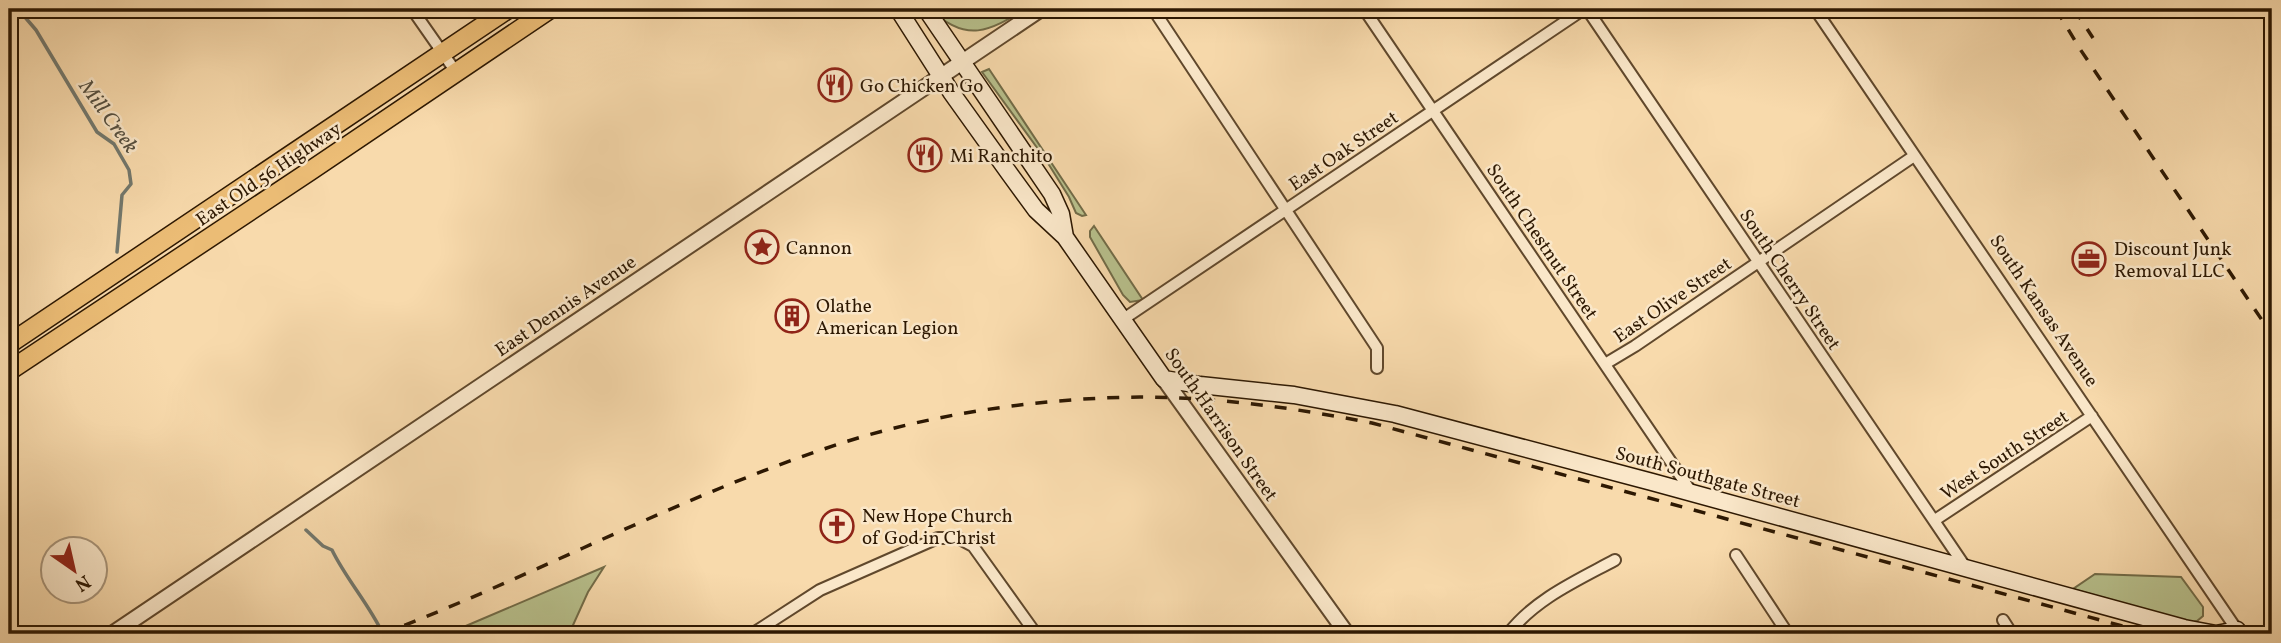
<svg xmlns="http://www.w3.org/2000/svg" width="2281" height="643" viewBox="0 0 2281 643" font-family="Vollkorn,serif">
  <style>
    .green { fill: #b8c18d; stroke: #726c48; stroke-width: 2 }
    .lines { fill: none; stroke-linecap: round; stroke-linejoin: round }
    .stream { stroke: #73786d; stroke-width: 3.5 }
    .minor-casing { stroke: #60482c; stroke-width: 14 }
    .tertiary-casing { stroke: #60482c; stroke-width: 18 }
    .secondary-casing { stroke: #2d1802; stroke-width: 19 }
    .primary-casing { stroke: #2d1802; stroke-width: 21 }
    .minor { stroke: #fae7c9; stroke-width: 10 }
    .tertiary { stroke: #fae7c9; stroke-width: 14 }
    .secondary { stroke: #fae7c9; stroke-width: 16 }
    .primary { stroke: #ecbd76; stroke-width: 18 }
    .rail { stroke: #2d1802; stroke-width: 3.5; stroke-dasharray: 12 12; stroke-linecap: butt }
    .labels { text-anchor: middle; stroke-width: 5; stroke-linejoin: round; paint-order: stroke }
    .poi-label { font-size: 19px; fill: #2d1802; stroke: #fae7c9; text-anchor: start }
    .street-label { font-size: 19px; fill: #2d1802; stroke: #fae7c9 }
    .water-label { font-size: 21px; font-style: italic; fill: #565040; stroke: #fae7c9 }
  </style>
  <rect width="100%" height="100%" fill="#f8daac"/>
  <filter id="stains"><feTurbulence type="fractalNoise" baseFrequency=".00286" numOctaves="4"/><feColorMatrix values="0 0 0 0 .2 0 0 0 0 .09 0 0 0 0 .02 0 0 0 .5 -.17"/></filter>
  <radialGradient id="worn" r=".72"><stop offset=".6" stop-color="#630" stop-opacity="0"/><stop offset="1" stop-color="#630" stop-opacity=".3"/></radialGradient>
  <!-- green -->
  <path class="green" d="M930 9H1026C989 31 967 44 930 9Z
    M989 69 1086 215 1082 216 1076 213 1069 197 1046 160 982 72Z
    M1094 226 1143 300 1130 302 1123 295 1090 237V231Z
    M604 567 588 592 569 634H447Z
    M2095 574 2181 577 2203 607V616L2197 621 2189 623 2073 589Z"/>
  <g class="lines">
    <!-- stream -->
    <path class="stream" d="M18 9 36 30 97 132 114 144 129 170 131 184 122 195 117 252
      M306 530 323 546 332 550C346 579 369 604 383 634"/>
    <defs>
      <path id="minor" d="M412 9 456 72
        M1153 9 1377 348V368
        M1364 9 1692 493
        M1587 9 1966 568
        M1815 9 2237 630
        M1122 320 1584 9
        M1605 364 1635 346 1914 156
        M1935 520 2092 416
        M1736 555 1788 634
        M2003 620 2012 634
        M752 634 820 590 938 538H958L973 546 1036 634
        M1508 634C1535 599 1576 581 1615 560"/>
      <path id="tertiary" d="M1164 379 1347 634
        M112 634 1041 9"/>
      <path id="secondary" d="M898 9 951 92 1009 173 1036 210 1065 237 1164 379 1200 385 1294 395 1395 414 1652 482 2184 628 2216 634 2237 630 2240 634
        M926 9 1052 194 1061 214 1065 237"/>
      <path id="primary" d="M9 344 508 9
        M9 371 310 171 550 9"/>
    </defs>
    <!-- minor casing -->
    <use href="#minor" class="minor-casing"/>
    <!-- tertiary casing -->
    <use href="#tertiary" class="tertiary-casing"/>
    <!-- secondary casing -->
    <use href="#secondary" class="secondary-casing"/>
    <!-- primary casing -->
    <use href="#primary" class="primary-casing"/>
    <!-- minor -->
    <use href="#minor" class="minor"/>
    <!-- tertiary -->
    <use href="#tertiary" class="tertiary"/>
    <!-- secondary -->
    <use href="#secondary" class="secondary"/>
    <!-- primary -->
    <use href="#primary" class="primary"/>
    <!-- rail -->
    <path class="rail" d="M2056 9 2080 49 2272 335
      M2074 9 2093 38
      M382 634C537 575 684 494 842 443 935 413 1043 398 1140 397 1218 397 1295 408 1372 423L2152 634"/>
  </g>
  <!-- icons -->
  <defs>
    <symbol id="restaurant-ring" viewBox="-11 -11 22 22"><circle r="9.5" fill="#fae7c9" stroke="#8f2418" stroke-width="1.5"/><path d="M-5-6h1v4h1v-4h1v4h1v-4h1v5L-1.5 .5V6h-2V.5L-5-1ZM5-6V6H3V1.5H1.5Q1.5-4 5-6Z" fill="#8f2418"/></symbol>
    <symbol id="sight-ring" viewBox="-11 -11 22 22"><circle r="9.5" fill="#fae7c9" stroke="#8f2418" stroke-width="1.5"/><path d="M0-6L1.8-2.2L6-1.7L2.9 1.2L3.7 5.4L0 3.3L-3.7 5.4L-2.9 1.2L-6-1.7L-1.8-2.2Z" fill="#8f2418"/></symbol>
    <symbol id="office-ring" viewBox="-11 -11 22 22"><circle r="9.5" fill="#fae7c9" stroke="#8f2418" stroke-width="1.5"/><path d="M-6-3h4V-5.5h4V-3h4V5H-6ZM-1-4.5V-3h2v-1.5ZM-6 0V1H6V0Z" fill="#8f2418"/></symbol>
    <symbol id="building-ring" viewBox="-11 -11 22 22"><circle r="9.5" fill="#fae7c9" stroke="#8f2418" stroke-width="1.5"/><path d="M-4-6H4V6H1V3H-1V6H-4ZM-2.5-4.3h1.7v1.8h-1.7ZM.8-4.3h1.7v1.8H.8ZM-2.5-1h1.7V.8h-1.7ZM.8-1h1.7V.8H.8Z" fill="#8f2418"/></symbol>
    <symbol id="church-ring" viewBox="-11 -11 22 22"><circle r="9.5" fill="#fae7c9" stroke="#8f2418" stroke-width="1.5"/><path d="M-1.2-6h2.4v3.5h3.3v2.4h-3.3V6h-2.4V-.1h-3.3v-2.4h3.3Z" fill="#8f2418"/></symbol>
  </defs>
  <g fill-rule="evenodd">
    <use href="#restaurant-ring" x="816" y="66" width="38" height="38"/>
    <use href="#restaurant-ring" x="906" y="136" width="38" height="38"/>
    <use href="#sight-ring" x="743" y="228" width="38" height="38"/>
    <use href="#office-ring" x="2070" y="240" width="38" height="38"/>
    <use href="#building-ring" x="773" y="297" width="38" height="38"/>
    <use href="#church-ring" x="818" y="507" width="38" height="38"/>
  </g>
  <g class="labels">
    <!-- poi labels -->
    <g class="poi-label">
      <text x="860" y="92">Go Chicken Go</text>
      <text x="950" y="162">Mi Ranchito</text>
      <text x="786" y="254">Cannon</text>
      <text x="2114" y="255">Discount Junk<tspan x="2114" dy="22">Removal LLC</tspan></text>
      <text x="816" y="312">Olathe<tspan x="816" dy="22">American Legion</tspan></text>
      <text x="862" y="522">New Hope Church<tspan x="862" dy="22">of God in Christ</tspan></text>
    </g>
    <!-- street labels -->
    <g class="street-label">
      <text transform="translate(1343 150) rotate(-34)" y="7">East Oak Street</text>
      <text transform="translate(268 173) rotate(-34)" y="7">East Old 56 Highway</text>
      <text transform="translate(1543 241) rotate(56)" y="7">South Chestnut Street</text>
      <text transform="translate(1791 279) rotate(56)" y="7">South Cherry Street</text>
      <text transform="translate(1672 299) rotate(-34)" y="7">East Olive Street</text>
      <text transform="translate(565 305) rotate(-34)" y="7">East Dennis Avenue</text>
      <text transform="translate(2045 310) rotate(56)" y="7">South Kansas Avenue</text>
      <text transform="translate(1222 424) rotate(55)" y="7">South Harrison Street</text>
      <text transform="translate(2004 454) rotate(-33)" y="7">West South Street</text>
      <text transform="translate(1708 476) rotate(15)" y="7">South Southgate Street</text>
    </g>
    <!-- water labels -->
    <g class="water-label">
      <text transform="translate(109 116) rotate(54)" y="7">Mill Creek</text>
    </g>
  </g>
  <!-- margin -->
  <rect width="2281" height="643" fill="none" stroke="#f8daac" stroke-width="35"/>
  <rect x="10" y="10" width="2260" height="622" fill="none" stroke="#2d1802" stroke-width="3.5"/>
  <rect x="18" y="18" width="2246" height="608" fill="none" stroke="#2d1802" stroke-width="2"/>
  <!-- north arrow -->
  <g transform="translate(74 570) rotate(146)"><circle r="33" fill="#fae7c9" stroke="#a89479" stroke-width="2"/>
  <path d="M0-5L12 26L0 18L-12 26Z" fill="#8f2418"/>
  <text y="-10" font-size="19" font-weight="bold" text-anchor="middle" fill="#2d1802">N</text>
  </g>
  <rect width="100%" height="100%" filter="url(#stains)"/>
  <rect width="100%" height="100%" fill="url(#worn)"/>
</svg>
